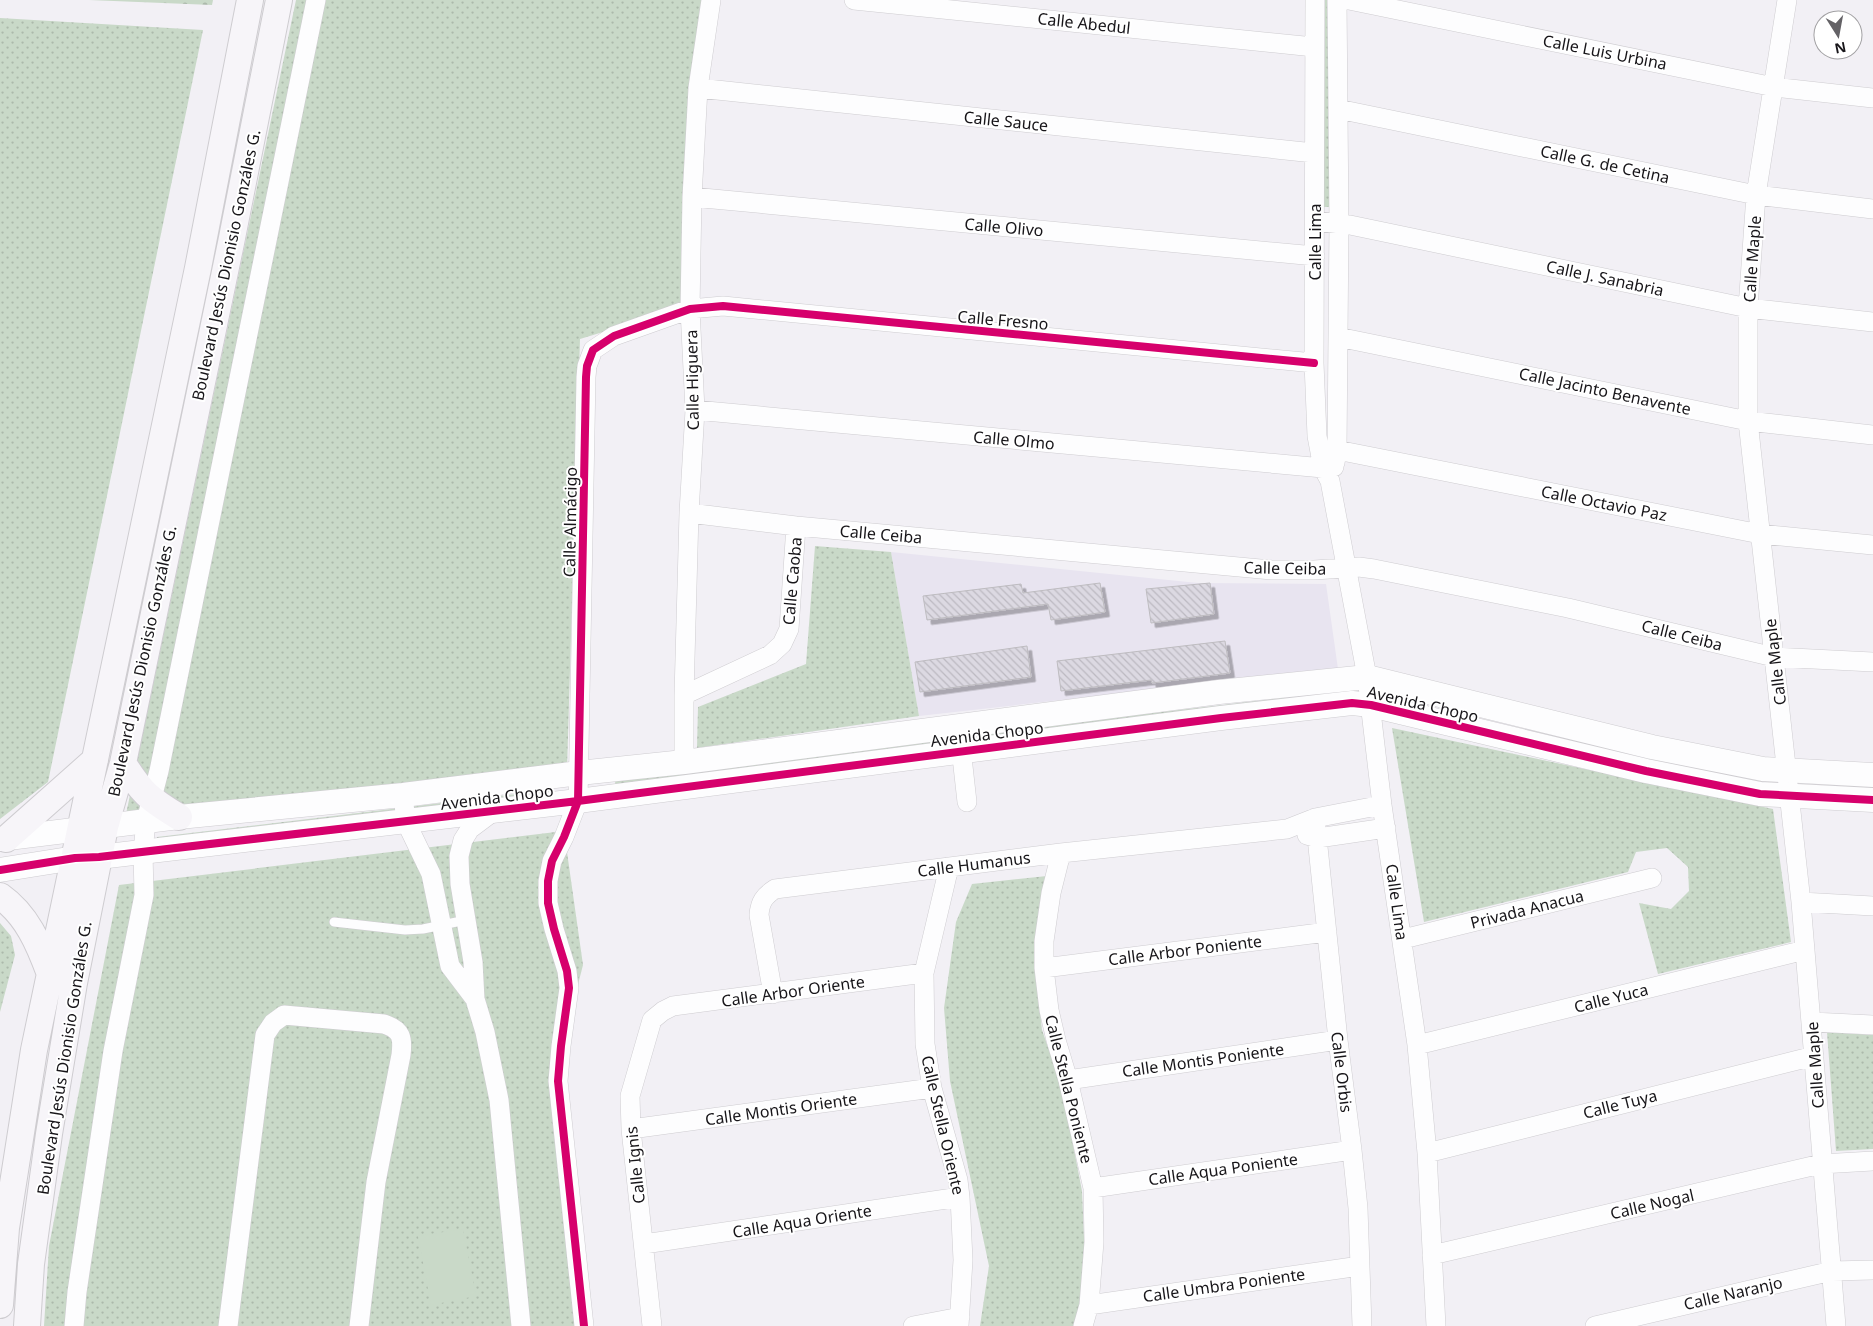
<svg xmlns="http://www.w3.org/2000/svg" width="1873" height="1326" viewBox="0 0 1873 1326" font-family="'Noto Sans',sans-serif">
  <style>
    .built { fill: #e8e4f0 }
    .green { fill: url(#green-dots) }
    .cemetery { fill: url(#cemetery-stones) }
    .pitch { fill: #c9d9c8 }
    .building { fill: url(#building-back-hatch); stroke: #bebcc0; filter: url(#shadow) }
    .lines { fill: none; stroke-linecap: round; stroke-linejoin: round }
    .service-casing { stroke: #ceccd0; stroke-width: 10 }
    .minor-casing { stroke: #ceccd0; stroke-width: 20 }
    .tertiary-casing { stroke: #ceccd0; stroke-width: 25 }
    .secondary-casing { stroke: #ceccd0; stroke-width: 28 }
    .service { stroke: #fdfdfe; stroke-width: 9 }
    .minor { stroke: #fdfdfe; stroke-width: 19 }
    .tertiary { stroke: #fdfdfe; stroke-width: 24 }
    .secondary { stroke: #f7f5f9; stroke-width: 26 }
    .cycleway-casing { stroke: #fff; stroke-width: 11 }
    .cycleway { stroke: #d6006c; stroke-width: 8 }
    .labels { text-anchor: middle; stroke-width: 4; stroke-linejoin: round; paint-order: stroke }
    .street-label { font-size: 16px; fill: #171519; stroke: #fff }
  </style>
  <defs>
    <pattern id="green-dots" width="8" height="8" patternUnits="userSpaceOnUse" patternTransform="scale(1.25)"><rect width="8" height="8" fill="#c9d9c8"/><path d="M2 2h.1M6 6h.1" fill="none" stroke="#acb9ab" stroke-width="1.8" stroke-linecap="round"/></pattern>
    <pattern id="cemetery-stones" width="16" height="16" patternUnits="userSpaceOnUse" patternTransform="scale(1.25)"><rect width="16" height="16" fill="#c9d9c8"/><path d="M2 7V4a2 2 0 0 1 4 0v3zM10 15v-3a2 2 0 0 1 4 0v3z" fill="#acb9ab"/></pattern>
    <pattern id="building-back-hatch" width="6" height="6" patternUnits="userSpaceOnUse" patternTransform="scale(1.25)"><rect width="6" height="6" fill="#dcd9e2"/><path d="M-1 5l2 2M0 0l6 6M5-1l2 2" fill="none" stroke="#bcb9c1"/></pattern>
    <filter id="shadow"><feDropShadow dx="4.5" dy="4.5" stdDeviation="0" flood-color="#0004"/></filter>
  </defs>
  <rect width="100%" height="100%" fill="#f2f0f5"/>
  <!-- built -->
  <path class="built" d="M891 552 1198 583 1326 584 1338 669 919 716Z"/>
  <!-- green -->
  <path class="green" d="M296 0H704L682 308 580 339 567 769 125 819Z
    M1322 0H1330V207H1323Z
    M0 18 203 30 48 782 0 819Z
    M815 546 891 552 919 716 697 748 698 707 806 664Z
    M1326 693 1328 703 990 742 988 732Z
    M1392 728 1773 809 1791 942 1658 974 1639 903 1671 909 1689 891 1688 867 1667 848 1636 852 1628 872 1424 922Z
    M945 737 946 747 616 790 615 781Z
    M550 790 551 798 157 846V837Z
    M564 831 583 965 556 1070 578 1326H44L49 1246 119 885Z
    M1047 876 1035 965 1042 1030 1062 1087 1082 1191 1085 1260 1081 1297 1075 1326H980L989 1266 950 1081 944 1008 956 922 972 884Z
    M0 923 11 936 15 955 0 1012Z
    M1827 1032 1873 1035V1149L1836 1151Z"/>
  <!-- cemetery -->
  <path class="cemetery" d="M89 0H213L212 5Z"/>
  <!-- pitch -->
  <path class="pitch" d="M463 1229 476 1296 431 1305 418 1236Z"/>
  <!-- building -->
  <path class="building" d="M1100 583 1105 612 1051 620 1048 604 927 620 923 596 1021 584 1023 593Z
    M1210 583 1214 614 1151 623 1146 589Z
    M1225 641 1230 673 1152 683 1151 680 1061 691 1057 661Z
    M1027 646 1031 677 920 692 915 662Z"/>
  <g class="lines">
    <defs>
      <path id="service" d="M334 922 405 930 423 929 466 920"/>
      <path id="minor" d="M854 0 1314 47
        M1315 0 1314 363 1317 436 1323 468 1330 481 1367 677 1382 805 1417 1045 1427 1153 1436 1326
        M1337 0H1349L1774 87 1873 98
        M1787 0 1756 195 1748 308V421L1801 902 1836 1326
        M698 88 1314 153
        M1338 109 1756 195 1873 209
        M692 197 1315 256
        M1315 221 1350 225 1748 308 1873 322
        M1338 337 1748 421 1873 435
        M695 410 1323 468 1334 467
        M1337 450 1760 534 1873 545
        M1335 463 1337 450 1339 223 1337 0
        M689 513 796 526 1272 570H1314L1359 567 1374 569 1568 608 1774 657 1873 662
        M684 695 770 655 782 644 789 629 796 526
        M960 739 967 802
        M684 762V695L689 513 695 410 690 309 692 197 698 88 711 0
        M403 795 406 822 431 874 450 966 475 999
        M494 811 470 829 463 840 459 856 460 884 473 962 475 999 485 1032 499 1100 521 1326
        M1315 818 1338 1040 1352 1150 1358 1208 1362 1326
        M1307 835 1318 838 1386 828
        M1061 853 1051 893 1044 941V968L1049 1010 1056 1040 1068 1080 1093 1188 1094 1242 1089 1305 1083 1326
        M949 867 924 973 925 1044 932 1088 958 1180 960 1197 963 1260 959 1326
        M1801 902 1873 906
        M1403 939 1652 878
        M1044 968 1327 932
        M773 994 759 915C760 902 764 896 775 889L1061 853 1287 829 1315 818 1382 805
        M1812 1022 1873 1025
        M1417 1045 1805 950
        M1068 1080 1338 1040
        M631 1129 932 1088
        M1427 1153 1814 1056
        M1093 1188 1352 1150
        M644 1244 960 1197
        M1432 1255 1821 1164 1873 1161
        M1089 1305 1360 1266
        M74 1326 77 1292 113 1051 144 895 143 852 146 821 159 771 316 0
        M228 1326 265 1035 273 1023 284 1015 384 1024C402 1030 403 1038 401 1055L376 1182 359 1326
        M584 1326 558 1081 561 1046 569 988 567 971 554 929 548 903V881L552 861 564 837 578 801 586 377 587 366 593 350 614 336 690 309 723 306 1314 363
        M652 1326 631 1129 630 1096 652 1020 663 1011 673 1006 924 973
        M913 1326 960 1317
        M1595 1326 1832 1271 1873 1270"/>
      <path id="tertiary" d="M0 839 179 817 403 795 579 773 684 762 1219 692 1367 677 1652 747 1763 769 1873 775
        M0 870 75 858 99 857 578 801 1221 718 1352 703 1371 705 1646 771 1760 794 1873 800"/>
      <path id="secondary" d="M123 763C141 792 149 799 179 817
        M6 839 95 760
        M0 896C27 915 39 944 50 974
        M0 1305 6 1228 34 1050 198 268 250 0
        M27 1326 31 1264 49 1134 74 983 105 827 123 763 151 628 231 243 279 0"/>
    </defs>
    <!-- service casing -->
    <use href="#service" class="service-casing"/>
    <!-- minor casing -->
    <use href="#minor" class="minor-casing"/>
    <!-- tertiary casing -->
    <use href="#tertiary" class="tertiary-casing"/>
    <!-- secondary casing -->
    <use href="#secondary" class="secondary-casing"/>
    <!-- service -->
    <use href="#service" class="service"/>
    <!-- minor -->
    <use href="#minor" class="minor"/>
    <!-- tertiary -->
    <use href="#tertiary" class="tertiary"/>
    <!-- secondary -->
    <use href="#secondary" class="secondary"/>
    <defs>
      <path id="cycleway" d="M0 870 75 858 99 857 578 801 1221 718 1352 703 1371 705 1646 771 1760 794 1873 800
        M584 1326 558 1081 561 1046 569 988 567 971 554 929 548 903V881L552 861 564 837 578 801 586 377 587 366 593 350 614 336 690 309 723 306 1314 363"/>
    </defs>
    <!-- cycleway casing -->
    <use href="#cycleway" class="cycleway-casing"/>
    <!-- cycleway -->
    <use href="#cycleway" class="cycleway"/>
  </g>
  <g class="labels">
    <!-- street labels -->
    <g class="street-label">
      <text transform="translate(1084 23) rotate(6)" y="6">Calle Abedul</text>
      <text transform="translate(1605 52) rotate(11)" y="6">Calle Luis Urbina</text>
      <text transform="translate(1006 121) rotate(6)" y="6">Calle Sauce</text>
      <text transform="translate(1605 164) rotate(12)" y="6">Calle G. de Cetina</text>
      <text transform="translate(1004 227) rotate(5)" y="6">Calle Olivo</text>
      <text transform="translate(1315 242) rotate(-90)" y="6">Calle Lima</text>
      <text transform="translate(1752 259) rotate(-86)" y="6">Calle Maple</text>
      <text transform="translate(226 265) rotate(-78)" y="6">Boulevard Jesús Dionisio Gonzáles G.</text>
      <text transform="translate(1605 278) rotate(12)" y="6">Calle J. Sanabria</text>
      <text transform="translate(1003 320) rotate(5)" y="6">Calle Fresno</text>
      <text transform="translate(692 380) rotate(-91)" y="6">Calle Higuera</text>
      <text transform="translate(1605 391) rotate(12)" y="6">Calle Jacinto Benavente</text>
      <text transform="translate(1014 440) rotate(5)" y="6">Calle Olmo</text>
      <text transform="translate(1604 503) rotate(11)" y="6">Calle Octavio Paz</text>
      <text transform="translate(570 522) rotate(-89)" y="6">Calle Almácigo</text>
      <text transform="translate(881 534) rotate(5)" y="6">Calle Ceiba</text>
      <text transform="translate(1285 568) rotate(1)" y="6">Calle Ceiba</text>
      <text transform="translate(792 581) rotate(-85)" y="6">Calle Caoba</text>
      <text transform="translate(1682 635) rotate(14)" y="6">Calle Ceiba</text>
      <text transform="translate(142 661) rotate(-78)" y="6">Boulevard Jesús Dionisio Gonzáles G.</text>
      <text transform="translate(1775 662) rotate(-97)" y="6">Calle Maple</text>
      <text transform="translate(1423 704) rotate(13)" y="6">Avenida Chopo</text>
      <text transform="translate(987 734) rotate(-7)" y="6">Avenida Chopo</text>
      <text transform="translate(497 797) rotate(-7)" y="6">Avenida Chopo</text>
      <text transform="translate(974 864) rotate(-7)" y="6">Calle Humanus</text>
      <text transform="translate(1397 902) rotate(82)" y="6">Calle Lima</text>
      <text transform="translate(1527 909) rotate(-14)" y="6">Privada Anacua</text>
      <text transform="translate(1185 950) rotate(-7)" y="6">Calle Arbor Poniente</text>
      <text transform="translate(793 991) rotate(-8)" y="6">Calle Arbor Oriente</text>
      <text transform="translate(1611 998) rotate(-14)" y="6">Calle Yuca</text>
      <text transform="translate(64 1058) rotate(-81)" y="6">Boulevard Jesús Dionisio Gonzáles G.</text>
      <text transform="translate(1203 1060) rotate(-8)" y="6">Calle Montis Poniente</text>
      <text transform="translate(1815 1065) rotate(-94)" y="6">Calle Maple</text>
      <text transform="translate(1342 1072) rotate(83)" y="6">Calle Orbis</text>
      <text transform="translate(1069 1089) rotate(76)" y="6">Calle Stella Poniente</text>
      <text transform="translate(1620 1104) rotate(-14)" y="6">Calle Tuya</text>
      <text transform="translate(781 1109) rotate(-8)" y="6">Calle Montis Oriente</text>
      <text transform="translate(943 1125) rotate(77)" y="6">Calle Stella Oriente</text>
      <text transform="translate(635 1165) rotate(-96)" y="6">Calle Ignis</text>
      <text transform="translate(1223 1169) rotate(-8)" y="6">Calle Aqua Poniente</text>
      <text transform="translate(1652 1204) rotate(-13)" y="6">Calle Nogal</text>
      <text transform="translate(802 1221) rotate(-9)" y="6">Calle Aqua Oriente</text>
      <text transform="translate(1224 1285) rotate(-8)" y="6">Calle Umbra Poniente</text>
      <text transform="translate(1733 1293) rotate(-13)" y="6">Calle Naranjo</text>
    </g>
  </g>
  <!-- north arrow -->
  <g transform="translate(1838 35) rotate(169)"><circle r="24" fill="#ffffff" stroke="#a2a1a3"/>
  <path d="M0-4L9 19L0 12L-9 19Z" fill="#646266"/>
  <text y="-8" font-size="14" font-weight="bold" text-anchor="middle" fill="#171519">N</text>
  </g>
</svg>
